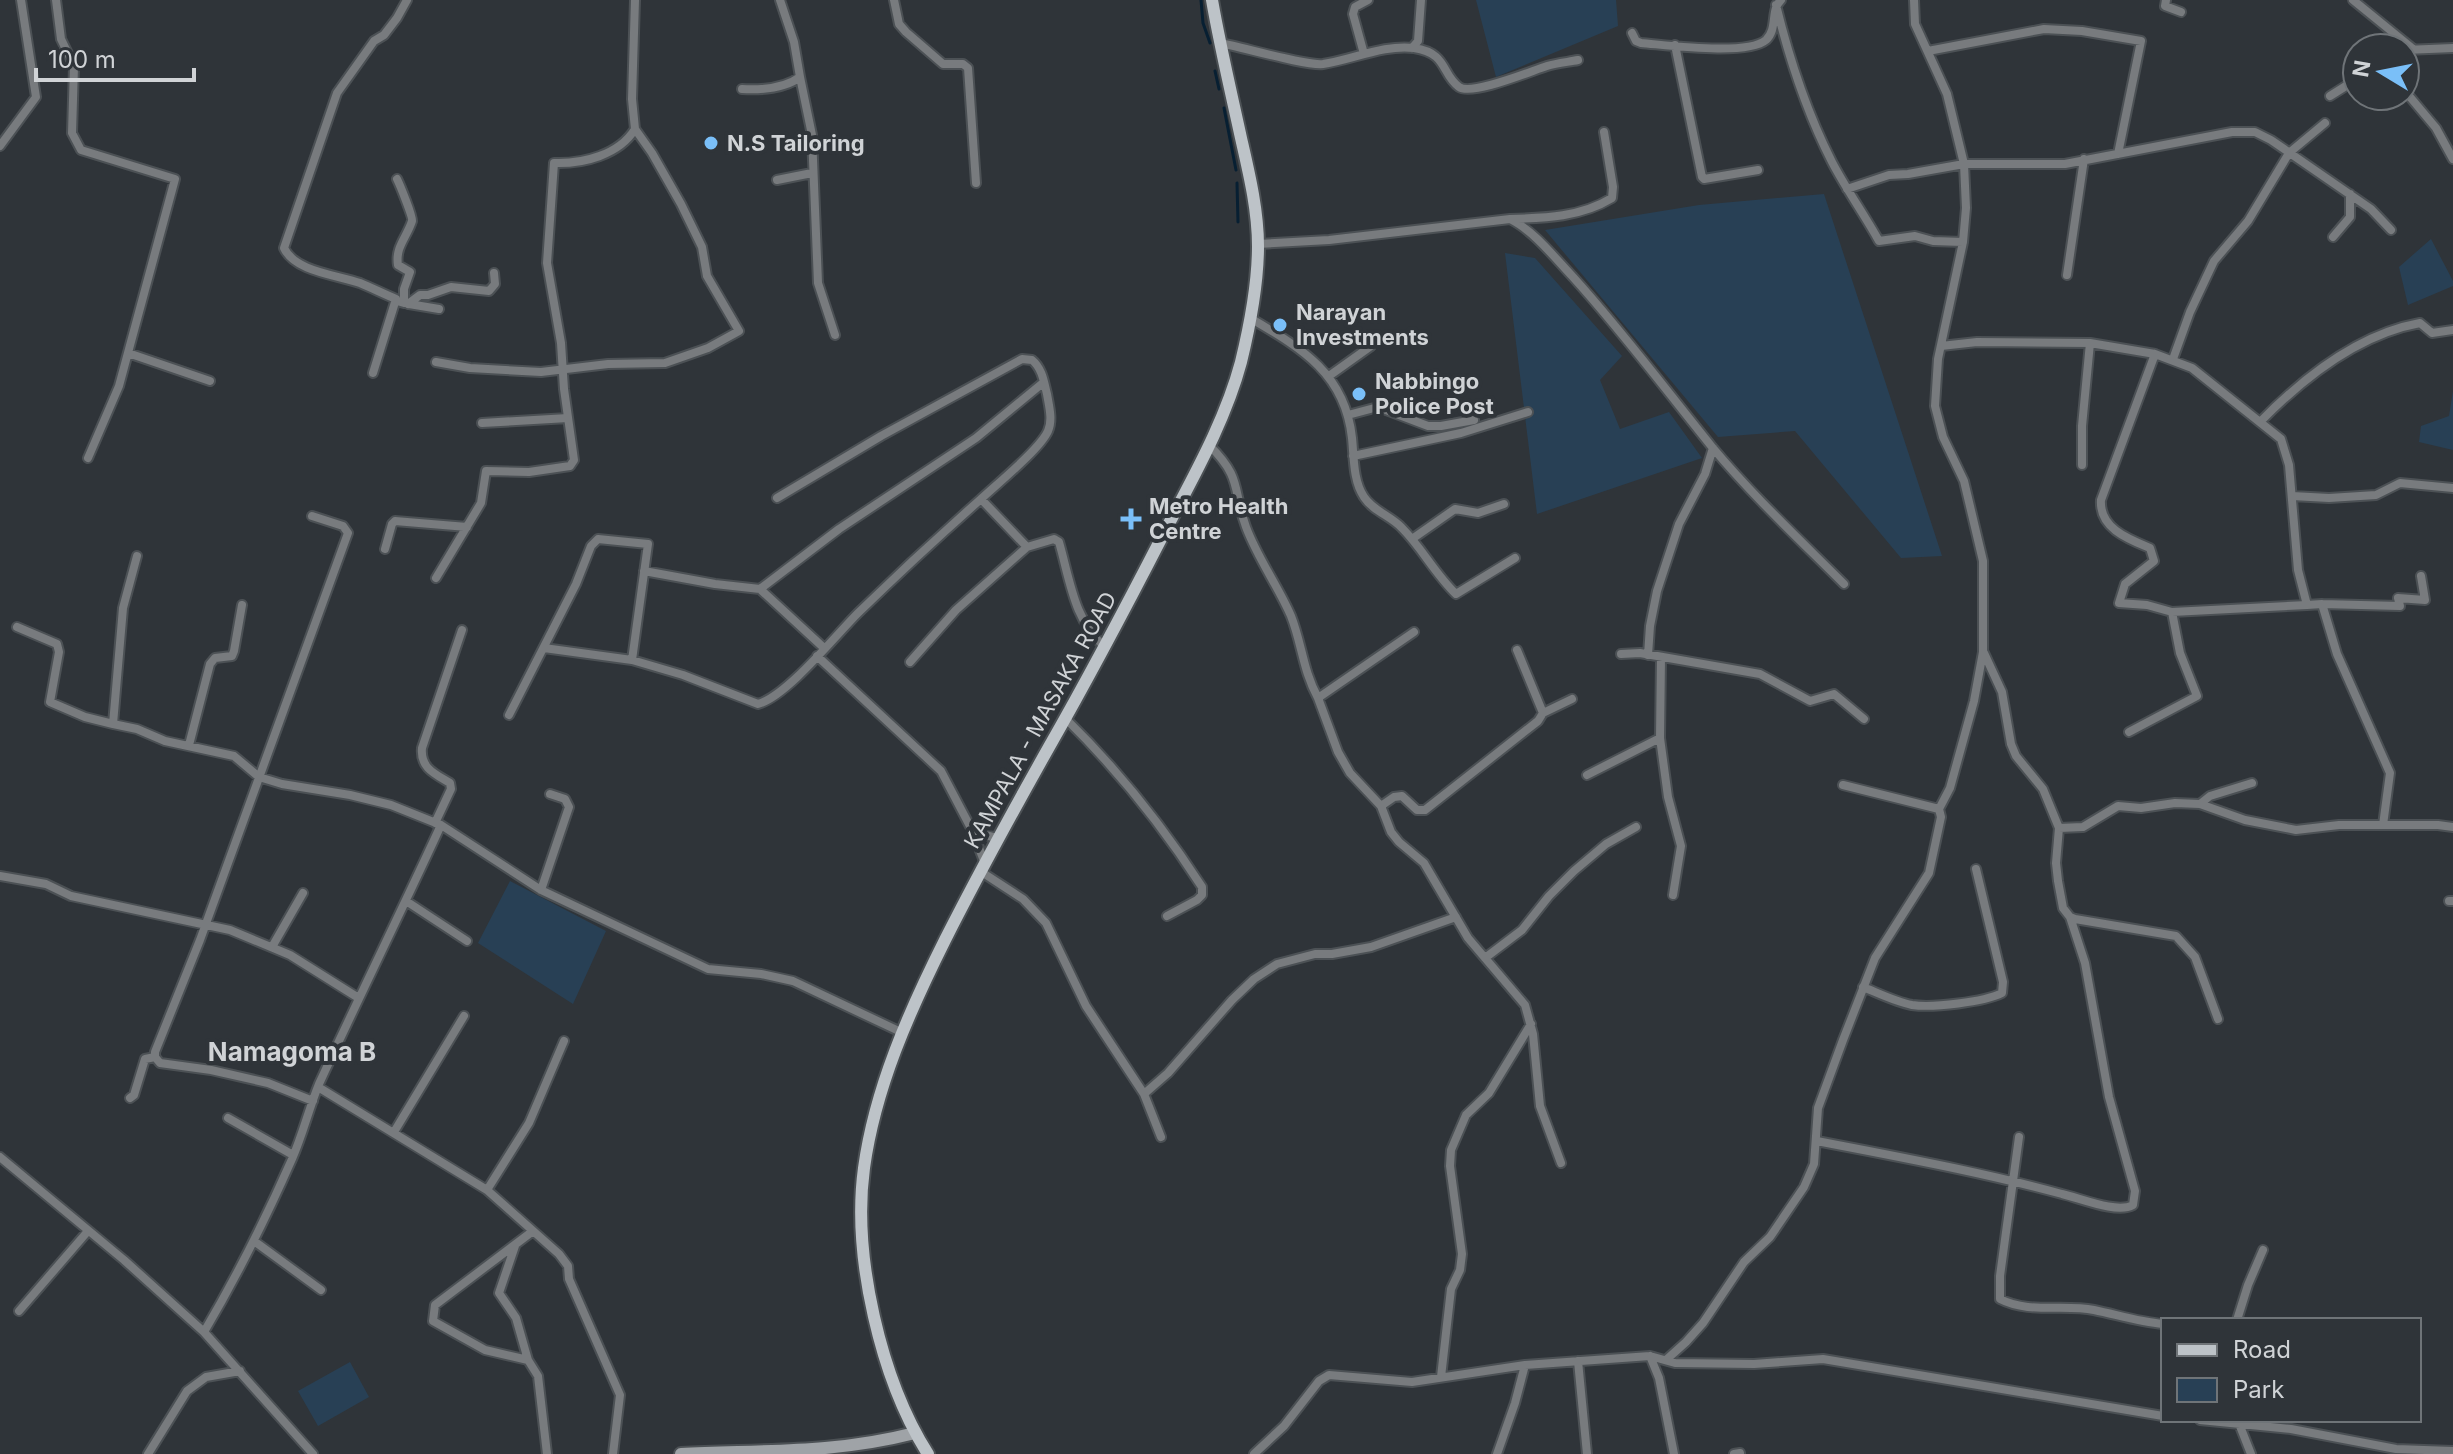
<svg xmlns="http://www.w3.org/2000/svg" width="2453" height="1454" viewBox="0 0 2453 1454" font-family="Inter,sans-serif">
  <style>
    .green { fill: #284055 }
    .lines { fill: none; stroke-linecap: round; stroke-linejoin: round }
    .stream { stroke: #071f32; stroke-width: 3 }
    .street-casing { stroke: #4c5155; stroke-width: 12 }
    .secondary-casing { stroke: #4c5155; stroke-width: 16 }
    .primary-casing { stroke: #4c5155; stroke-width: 16 }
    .street { stroke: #787b7e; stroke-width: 8 }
    .secondary { stroke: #9fa3a7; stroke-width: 12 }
    .primary { stroke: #bdc3c8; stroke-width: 12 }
    .poi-dot { fill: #7abff8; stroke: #2f3439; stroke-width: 3 }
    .labels { text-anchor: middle; stroke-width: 8; stroke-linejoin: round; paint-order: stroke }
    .poi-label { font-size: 22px; font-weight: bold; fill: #d0d3d6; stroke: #2f3439; text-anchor: start }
    .street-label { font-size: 22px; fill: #d0d3d6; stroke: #2f3439 }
    .quarter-label { font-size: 26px; font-weight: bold; fill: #d0d3d6; stroke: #2f3439 }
  </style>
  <rect width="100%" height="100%" fill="#2f3439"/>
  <!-- green -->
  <path class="green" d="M1476 0H1616L1618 26 1496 77Z
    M1824 194 1942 556 1901 558 1795 431 1718 437 1545 230 1699 205Z
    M2431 239 2453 281V286L2408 305 2399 267Z
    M1505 253 1535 258 1622 356 1600 380 1620 429 1669 412 1702 458 1537 514Z
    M2453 391V450L2419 442 2421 426 2449 416Z
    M510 881 606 931 573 1004 478 943Z
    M350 1362 369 1397 318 1426 298 1391Z"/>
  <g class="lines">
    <!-- stream -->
    <path class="stream" d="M1201 0 1203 23 1210 43
      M1215 71 1219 89
      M1224 108 1236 170
      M1237 183 1238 222"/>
    <defs>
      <path id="street" d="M56 0 61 39 74 66 72 133 81 150 175 179 119 386 88 458
        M894 0 899 24 906 32 943 64H963L968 68 976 183
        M2166 0 2165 6 2181 12
        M2353 0 2412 48
        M1776 5C1789 58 1807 113 1832 162 1846 189 1864 214 1879 241L1915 236 1933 241 1963 242
        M1632 33 1636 41 1641 43C1667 45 1747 56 1766 40 1778 29 1770 10 1781 0
        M1220 43C1242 47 1306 66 1323 64 1351 60 1385 44 1414 48 1448 53 1441 74 1459 87 1472 96 1531 71 1547 66 1557 63 1568 62 1578 60
        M1675 45 1702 177 1704 179 1758 170
        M1412 48 1418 41 1421 0
        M2405 50 2453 48
        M1928 51 2044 29 2082 31 2141 41 2118 154
        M1364 54 1353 14 1355 7 1368 0
        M800 77 812 135 818 283 835 335
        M742 89C762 90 784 89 800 77L794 42 780 0
        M2405 91 2436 128 2453 159
        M2330 96 2357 79
        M0 146 36 97 21 0
        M777 180 812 173
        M1847 189 1889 175 1908 174 1964 164H2065L2232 132H2255L2271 140 2371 209 2391 230
        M1510 219C1546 218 1581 217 1612 198L1613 187 1604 132
        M2333 237 2350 217V194
        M1258 244 1329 240 1510 219C1534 231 1554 257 1573 277 1622 331 1666 390 1712 447 1753 496 1799 539 1844 584
        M2067 275 2084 159
        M397 301 404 303V289L410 272 398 265C395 247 407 237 412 221 413 217 400 185 397 179
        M408 304 420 295H428L451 287 489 291 495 284 494 273
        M409 304 439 309
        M1250 318C1301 348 1345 373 1352 438 1354 457 1353 481 1364 497 1373 511 1391 516 1402 528 1422 548 1435 574 1456 594L1515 558
        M1941 346 1977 342 2090 343 2155 354 2192 368 2281 439 2289 465 2298 570 2307 605 2322 604 2337 654 2390 773 2383 825
        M128 353 210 381
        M2155 354 2101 500C2099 528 2128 539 2150 548L2154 561 2125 584 2119 603 2147 605 2172 612 2307 605
        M2173 359 2190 312 2214 261 2248 221 2289 153 2325 123
        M436 362 470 368 541 372 608 364 665 363 708 348 739 331 707 276 702 247 681 204 652 153 635 129 632 99 635 0
        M373 373 396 299C384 294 372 288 360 283 338 275 295 272 284 248L337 93 374 41 384 35 397 18 407 0
        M1329 376 1371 346
        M1348 415 1378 407 1428 426H1441L1474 420
        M2260 422C2303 378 2359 334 2420 323L2432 333 2453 330
        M482 423 568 418
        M1209 445C1243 479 1232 488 1246 527 1258 559 1278 586 1291 616 1302 644 1303 671 1318 698L1414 632
        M1353 456 1461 433 1528 412
        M2082 465V426L2090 343
        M2292 496 2329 498 2376 495 2400 483 2453 488
        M777 498 881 436 1022 359 1032 360C1042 368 1044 382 1047 394 1049 406 1053 420 1048 431 1040 449 997 484 981 499
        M312 516 343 526 348 533 200 940 155 1052V1057L160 1063 211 1070 268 1083 313 1101
        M1412 539 1455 509 1478 513 1504 504
        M385 549 392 524 395 521 467 527
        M137 556 123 608 113 724 137 729 165 741 234 756 259 777 282 784 350 795 391 805 441 825 541 890 708 969 761 974 793 981 903 1033
        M644 571 715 584 760 589
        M436 578 481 503 486 471 529 472 570 466 574 460 564 389 561 343 547 263 554 163C583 164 619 155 635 129
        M2322 604 2400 606 2398 598 2425 600 2421 576
        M17 627 57 644 59 652 50 702 85 717 113 724
        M544 648 632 660 683 675 758 704C787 696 835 636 858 613 898 574 939 536 981 499L1027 547
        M824 648 760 589 839 529 976 438 1044 382
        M1984 653 2002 692 2011 744 2016 756 2043 789 2059 828 2056 863 2058 881 2063 908 2070 917 2075 919 2176 936 2195 957 2218 1019
        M1621 654 1640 653 1760 674 1810 701 1834 694 1864 719
        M1648 655 1650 626 1657 591 1679 524 1705 474 1713 448
        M817 656 941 771 973 832 984 861
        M910 662 956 610 1027 547 1054 539 1059 542C1070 580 1074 621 1105 647
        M1318 698 1338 752 1350 773 1381 806 1391 832 1399 842 1424 863 1468 938 1525 1005 1533 1034 1540 1106 1561 1163
        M1543 713 1572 699
        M509 715 576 584 591 546 598 539 648 544 632 660
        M1066 719C1118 770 1162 825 1202 887V895L1197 900 1167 916
        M2129 732 2197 696 2180 653 2172 612
        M1660 738 1668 797 1681 846 1673 895
        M189 745 210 664 215 658 232 656 234 651 242 605
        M1587 775 1660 738 1661 657
        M1843 785 1939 809
        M2200 804 2210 796 2252 783
        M1381 806 1394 797 1402 796 1417 810H1425L1538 721 1543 713 1517 650
        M435 823 451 789 450 783C435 774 420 768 422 748L462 630
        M2059 828 2083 827 2118 806 2141 808 2175 803 2200 804 2245 820 2296 830 2339 825H2438L2453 827
        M973 832 997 838
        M980 871 1023 899 1046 923 1086 1006 1144 1094 1161 1137
        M0 876 46 884 71 896 230 930 290 955 357 997
        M541 890 569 807 565 799 550 794
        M406 901 467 941
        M2449 901H2453
        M272 947 303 893
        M1485 958 1522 930 1549 896 1574 871 1606 844 1636 827
        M1863 987C1878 993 1896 1002 1912 1005 1933 1008 1984 1002 2002 993L2003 982 1976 869
        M318 1087 487 1190 559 1254 568 1266 569 1279 620 1395 613 1454
        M1144 1094 1168 1073 1232 1000 1254 979 1277 964 1315 954H1332L1371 947 1456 917
        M130 1098 134 1095 145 1059 155 1057
        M228 1118 293 1155
        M394 1132 464 1016
        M2019 1137 2000 1276V1299C2029 1314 2063 1304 2094 1310 2118 1315 2139 1322 2163 1324
        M1817 1141C1899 1157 1982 1172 2062 1194 2080 1198 2117 1214 2133 1205L2135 1191 2109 1097 2085 963 2070 917
        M0 1157 124 1260 204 1332 313 1454
        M487 1190 529 1123 564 1041
        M533 1231 435 1305 433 1321 485 1350 528 1360 538 1376 547 1454
        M254 1241 321 1290
        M515 1246 499 1293 516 1318 528 1360
        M19 1311 88 1231
        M2237 1320 2248 1285 2263 1250
        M204 1332C237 1276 266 1218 292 1159 303 1134 309 1108 319 1084 359 997 401 912 441 825
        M1650 1356 1659 1378 1674 1454
        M1666 1360 1686 1342 1703 1323 1744 1262 1770 1237 1804 1187 1814 1164 1818 1108 1843 1040 1875 958 1929 873 1941 817 1939 809 1950 788 1974 701 1983 652V561L1964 481 1943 437 1935 406 1938 359 1963 242 1966 208 1964 164 1947 94 1915 24 1914 0
        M1578 1361 1587 1454
        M1441 1377 1451 1289 1460 1270 1462 1254 1450 1166 1451 1150 1466 1115 1489 1093 1531 1024
        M2200 1420 2291 1429 2396 1449 2453 1451
        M2238 1421 2251 1454
        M148 1454 187 1391 206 1377 240 1371
        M1254 1454 1284 1426 1319 1381 1329 1375 1412 1382 1525 1365 1650 1356 1675 1363 1754 1364 1823 1359 2163 1416
        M1497 1454 1515 1403 1525 1365
        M1734 1454 1740 1453"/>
      <path id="secondary" d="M681 1454C763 1450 833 1454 915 1433"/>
      <path id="primary" d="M928 1454C881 1380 852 1256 864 1168 875 1088 909 1012 945 940 978 875 1013 811 1049 747 1089 677 1127 605 1164 533 1192 479 1225 422 1241 362 1250 325 1258 285 1258 246 1258 210 1249 173 1241 138 1231 92 1220 46 1212 0"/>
    </defs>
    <!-- street casing -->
    <use href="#street" class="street-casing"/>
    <!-- secondary casing -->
    <use href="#secondary" class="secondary-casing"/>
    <!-- primary casing -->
    <use href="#primary" class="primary-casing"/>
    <!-- street -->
    <use href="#street" class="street"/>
    <!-- secondary -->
    <use href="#secondary" class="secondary"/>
    <!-- primary -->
    <use href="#primary" class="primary"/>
  </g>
  <!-- markers -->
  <g class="poi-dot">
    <circle cx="711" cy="143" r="8"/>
    <circle cx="1280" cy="325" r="8"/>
    <circle cx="1359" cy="394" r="8"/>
    <path d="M1127 507h8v8h8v8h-8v8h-8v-8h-8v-8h8z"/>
  </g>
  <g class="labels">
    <!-- poi labels -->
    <g class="poi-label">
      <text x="727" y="151">N.S Tailoring</text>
      <text x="1296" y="320">Narayan<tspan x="1296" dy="25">Investments</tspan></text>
      <text x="1375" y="389">Nabbingo<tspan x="1375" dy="25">Police Post</tspan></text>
      <text x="1149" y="514">Metro Health<tspan x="1149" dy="25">Centre</tspan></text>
    </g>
    <!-- street labels -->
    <g class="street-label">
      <text transform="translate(1040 720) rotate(-61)" y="8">KAMPALA - MASAKA ROAD</text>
    </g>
    <!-- quarter labels -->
    <g class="quarter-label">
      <text x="292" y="1061">Namagoma B</text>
    </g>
  </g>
  <!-- legend -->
  <rect x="2161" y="1318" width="260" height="104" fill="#2f3439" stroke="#6f7478" stroke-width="2"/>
  <rect x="2177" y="1344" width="40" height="12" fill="#bdc3c8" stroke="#6f7478" stroke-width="2"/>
  <text x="2233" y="1358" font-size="24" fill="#d0d3d6">Road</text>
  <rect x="2177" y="1378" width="40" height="24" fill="#284055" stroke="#6f7478" stroke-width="2"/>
  <text x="2233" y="1398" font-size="24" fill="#d0d3d6">Park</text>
  <!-- north arrow -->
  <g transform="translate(2381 72) rotate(280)"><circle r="38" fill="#2f3439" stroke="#6f7478" stroke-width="2"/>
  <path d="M0-6L14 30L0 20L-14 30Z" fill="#7abff8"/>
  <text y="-12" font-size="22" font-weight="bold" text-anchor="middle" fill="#d0d3d6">N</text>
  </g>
  <!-- scale -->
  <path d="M36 68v12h158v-12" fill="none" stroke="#d0d3d6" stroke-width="4"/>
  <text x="48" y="68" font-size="24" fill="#d0d3d6" stroke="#2f3439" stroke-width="6" paint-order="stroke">100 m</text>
</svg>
